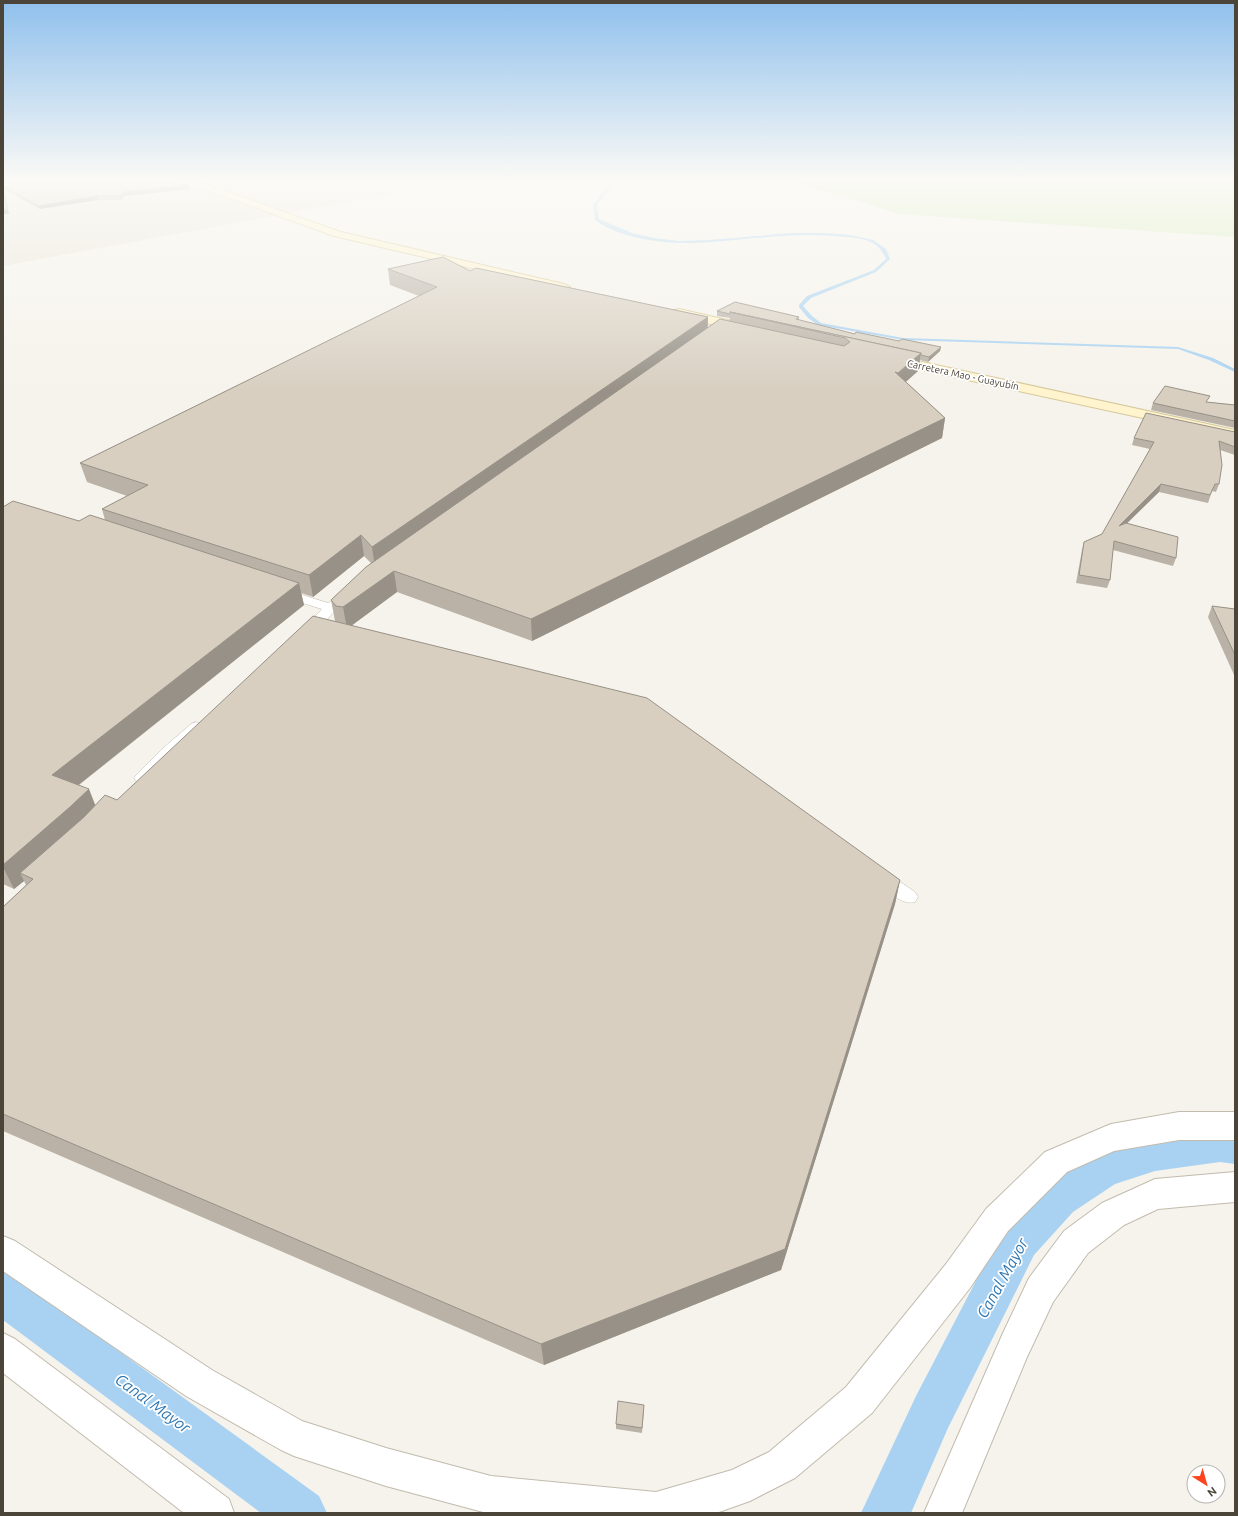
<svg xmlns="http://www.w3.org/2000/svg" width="1238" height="1516" font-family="Ubuntu,sans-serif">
	<rect width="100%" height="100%" fill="#f6f3ec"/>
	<!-- residential -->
	<polygon fill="#eae5da" points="3,179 473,179 3,266"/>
	<!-- green -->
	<polygon fill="#d1eab5" points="786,179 1235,179 1235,237 899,214"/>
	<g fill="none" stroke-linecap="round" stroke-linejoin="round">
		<!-- stream -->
		<path fill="#a9d2f2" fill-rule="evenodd" d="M614,179H618L597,205L599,219L632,233L654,238L679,241L709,240L793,233H823L850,235L873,240L886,249L890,259L876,272L811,298L803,306L812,316L821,323L903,338L1178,347L1213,358L1235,369V372L1209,360L1178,349L903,340L818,325L808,318L799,307V305L807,296L874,270L886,259C883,251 878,245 870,242C860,237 846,237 834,236C801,233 767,237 734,240C719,241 704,243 689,243C659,243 619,238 595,220L593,205Z"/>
		<!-- canal -->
		<g fill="#a9d2f2" fill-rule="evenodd">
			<polygon points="1220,1126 1235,1128 1235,1164 1220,1162 1155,1171 1115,1184 1073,1212 1034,1255 948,1428 911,1513 861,1513 916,1396 1004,1227 1045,1184 1090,1156 1155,1135"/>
			<polygon points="3,1271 18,1278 319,1496 327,1513 261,1513 3,1320"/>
		</g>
		<defs>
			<g id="service">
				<polygon points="283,589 328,603 349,591 355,595 335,611 312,635 307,636 300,632 322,609 279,596 277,593"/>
				<polygon points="196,722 201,724 203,727 201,730 171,756 147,782 142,783 137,782 134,778 137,774 161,750 191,724"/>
				<path d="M883,872L889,874L915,892L918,897L915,902C901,906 888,890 877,882L875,878L877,874Z"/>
			</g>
			<g id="minor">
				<path d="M129,179L197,181L202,184C194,192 147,183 134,182Z"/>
				<polygon points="1179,1112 1235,1112 1235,1140 1179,1140 1114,1151 1067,1172 1008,1231 970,1288 872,1413 795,1478 750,1501 716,1513 487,1513 386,1486 294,1456 281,1450 186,1396 3,1271 3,1236 15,1241 212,1370 302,1421 386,1448 491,1476 656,1492 732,1470 769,1452 846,1387 946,1264 986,1209 1045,1152 1111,1124"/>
				<polygon points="1235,1172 1235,1202 1158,1209 1124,1225 1088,1253 1053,1302 1027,1357 962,1513 924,1513 1003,1333 1029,1278 1064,1231 1102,1203 1155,1179"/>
				<polygon points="3,1333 15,1339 229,1499 234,1513 184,1513 3,1373"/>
			</g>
			<g id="secondary">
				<polygon points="177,179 190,179 341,232 564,284 570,287 564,290 334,236"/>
				<polygon points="679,309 749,325 751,328 745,332 675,316 673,313 675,310"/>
				<polygon points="890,355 1235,430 1235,438 885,362 883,359 885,356"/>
			</g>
		</defs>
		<!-- service casing -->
		<use href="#service" stroke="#c2bbae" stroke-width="1"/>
		<!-- minor casing -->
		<use href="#minor" stroke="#c2bbae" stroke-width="2"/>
		<!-- secondary casing -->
		<use href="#secondary" stroke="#d6c89b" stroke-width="2"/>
		<!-- service -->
		<use href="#service" fill="#fff" fill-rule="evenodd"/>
		<!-- minor -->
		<use href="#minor" fill="#fff" fill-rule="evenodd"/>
		<!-- secondary -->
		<use href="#secondary" fill="#fff4cd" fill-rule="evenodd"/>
	</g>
	<!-- wall -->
	<g fill="#bab2a6" fill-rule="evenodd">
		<polygon points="3,179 132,180 190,189 125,196 121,200 98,200 40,209 3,189"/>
		<path d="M388,269L470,271L708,317V328L729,321L730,318L717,316V311L799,317V320L855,334L941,347L940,351L928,362L920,360L918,371L906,382L945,418L942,438L532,641L397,592L352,625L900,880L895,904L781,1270L544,1365L3,1131V907L26,885L24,881L14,889L3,884V507L79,521L105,520L102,509L127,496L87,482L80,463L419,296L390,285ZM364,556L371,563L331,600L335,621L117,800L95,805L79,785L304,605L301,593L313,597Z"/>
		<polygon points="1208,402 1235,405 1235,428 1151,410 1153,403"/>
		<polygon points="1235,432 1235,455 1220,450 1219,484 1216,492 1212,491 1208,503 1159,492 1127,523 1176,558 1173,566 1113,550 1110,580 1107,588 1076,583 1082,550 1084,542 1102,534 1150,449 1132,445 1134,438"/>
		<polygon points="1212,606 1235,609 1235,677 1208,617"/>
		<polygon points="644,1410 642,1433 616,1429 616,1424"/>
	</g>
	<!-- shaded-wall -->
	<g fill="#979187">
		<polygon points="189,185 190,189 125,196 121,200 120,196 124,192"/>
		<polygon points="3,189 9,214 3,214"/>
		<polygon points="97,196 98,200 40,209 38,206"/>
		<polygon points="708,317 707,334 375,568 372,547"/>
		<polygon points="941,347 940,351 928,362 929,357"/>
		<polygon points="921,353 918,371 895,391 898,373"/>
		<polygon points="945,418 942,438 532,641 531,619"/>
		<polygon points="1161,484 1159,492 1116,534 1119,526"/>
		<polygon points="361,535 364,556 313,597 309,575"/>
		<polygon points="394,571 397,592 347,629 343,607"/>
		<polygon points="299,583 304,605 62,798 52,775"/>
		<polygon points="89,789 98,812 20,873 24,881 14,889 3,867 3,865"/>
		<polygon points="900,880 895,904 781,1270 544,1365 541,1344"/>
	</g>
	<!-- building -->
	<g fill="#d8cfc1" stroke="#979187">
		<polygon points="3,179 132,179 132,180 189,185 124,192 120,196 97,196 38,206 3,186"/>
		<polygon points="3,190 8,210 3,210"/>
		<polygon points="443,257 470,271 476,268 708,317 372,547 361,535 309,575 102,509 148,485 80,463 437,287 388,269"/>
		<polygon points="735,302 799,317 796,319 855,334 856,332 899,341 902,339 941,347 929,357 921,355 921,353 730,312 730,314 717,311"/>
		<polygon points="730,312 921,353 898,373 895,372 945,418 531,619 394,571 343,607 336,606 331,600 366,567 720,319 844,346 850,342 845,338"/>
		<polygon points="1165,386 1210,396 1206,402 1235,405 1235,421 1153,403"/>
		<polygon points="1146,413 1235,432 1235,447 1219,441 1222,465 1219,484 1215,484 1210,495 1161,484 1119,526 1126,523 1178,537 1176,558 1114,541 1110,580 1079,575 1084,542 1102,534 1154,442 1134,438"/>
		<polygon points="13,501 79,521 90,515 299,583 52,775 89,789 70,807 3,865 3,507"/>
		<polygon points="1212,606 1235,609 1235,655"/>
		<polygon points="313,616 647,698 900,880 785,1249 541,1344 3,1114 3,907 33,879 20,873 84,817 105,795 117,800"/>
		<polygon points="618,1401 644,1405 642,1428 616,1424"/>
	</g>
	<!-- sky -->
	<linearGradient id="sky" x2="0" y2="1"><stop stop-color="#8fc0ec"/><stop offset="0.46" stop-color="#fbfaf6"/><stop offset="1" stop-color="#fbfaf6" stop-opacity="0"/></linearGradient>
	<rect width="1238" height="391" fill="url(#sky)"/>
	<g text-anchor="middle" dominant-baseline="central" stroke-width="3.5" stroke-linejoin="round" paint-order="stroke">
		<!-- far-street labels -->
		<g font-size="10" fill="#4b4439" stroke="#fff">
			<text transform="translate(963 375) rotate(12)">Carretera Mao - Guayubín</text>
		</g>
		<!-- near-water labels -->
		<g font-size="16" font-style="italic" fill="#2e77b2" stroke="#fff">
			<text transform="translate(1002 1278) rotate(-61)">Canal Mayor</text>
			<text transform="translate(153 1403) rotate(36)">Canal Mayor</text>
		</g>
	</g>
	<!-- border -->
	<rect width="1238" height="1516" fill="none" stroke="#4b4439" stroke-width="8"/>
	<!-- north arrow -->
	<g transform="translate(1206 1484) rotate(143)"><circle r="19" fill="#ffffff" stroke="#b7b4b0"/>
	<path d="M0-3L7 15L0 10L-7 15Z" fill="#fc441d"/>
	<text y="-6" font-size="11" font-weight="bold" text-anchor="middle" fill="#4b4439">N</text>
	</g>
</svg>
